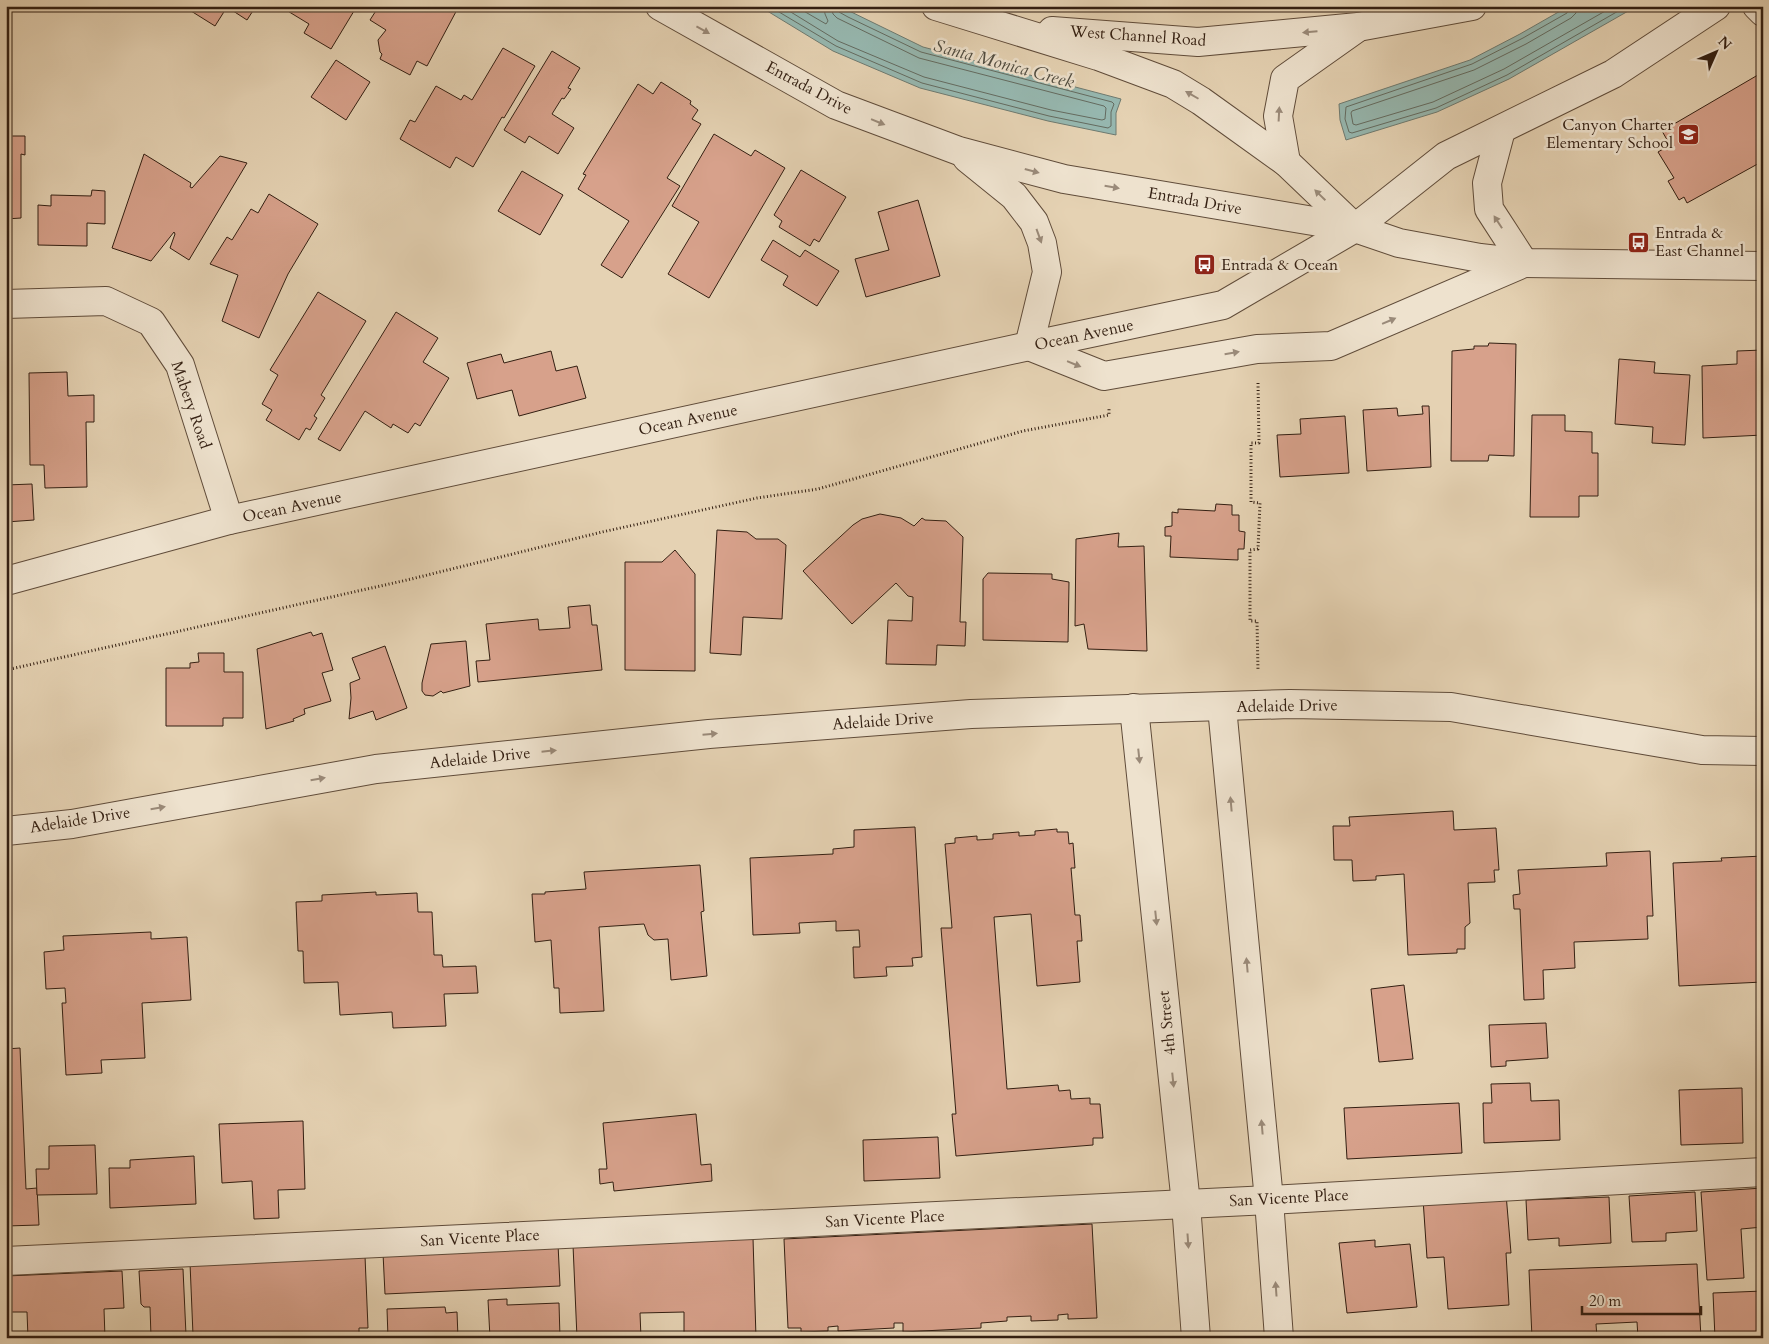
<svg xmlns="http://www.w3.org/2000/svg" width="1769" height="1344" font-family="Cardo,serif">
	<rect width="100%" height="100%" fill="#e5d2b3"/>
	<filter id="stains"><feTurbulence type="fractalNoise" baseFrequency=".004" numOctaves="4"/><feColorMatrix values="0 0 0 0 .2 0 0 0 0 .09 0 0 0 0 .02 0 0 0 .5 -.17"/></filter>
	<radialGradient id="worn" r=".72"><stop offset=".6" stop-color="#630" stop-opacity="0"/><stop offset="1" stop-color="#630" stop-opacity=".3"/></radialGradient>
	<!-- water -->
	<g fill="#96b7af" stroke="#6e7a70">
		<polygon points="759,6 839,6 923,47 1121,99 1116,113 1116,135 1048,121 920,88 833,51"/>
		<polygon points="1569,6 1637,6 1509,79 1437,112 1346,140 1340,120 1339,104 1470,60 1520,34"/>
	</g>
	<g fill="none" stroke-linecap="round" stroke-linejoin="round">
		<!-- shore -->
		<g stroke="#646b60" stroke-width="1">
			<polyline points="769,6 836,46 922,83 1049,116 1108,128 1111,126 1111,112 1114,104 1112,102 921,52 848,17 839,12 837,6"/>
			<polyline points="781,6 838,41 924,77 1051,110 1102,120 1105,119 1106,108 1104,106 919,58 837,18 833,14 831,6"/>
			<polyline points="795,6 826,24 828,21 825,14 824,6"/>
			<polyline points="1570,6 1567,13 1523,38 1472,64 1346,107 1345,119 1349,132 1352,133 1436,108 1507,75 1627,6"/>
			<polyline points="1577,6 1576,13 1571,18 1526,44 1474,70 1352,111 1351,113 1353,124 1356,125 1433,102 1504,69 1614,6"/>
		</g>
	</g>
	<!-- building -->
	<g fill="#d7a18b" stroke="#331f12">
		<polygon points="183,6 256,6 247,20 227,7 215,26"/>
		<polygon points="284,6 357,6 331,49 304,33 309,24 286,10 287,8"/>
		<polygon points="379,6 459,6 427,66 417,61 410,75 380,59 382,54 380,52 378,40 386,30 370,20"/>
		<polygon points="503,48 535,66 504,118 502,117 473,167 456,157 450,168 400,139 410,120 415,122 436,86 461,100 464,95 472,100"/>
		<polygon points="552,51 580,68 568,88 571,89 564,99 562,98 552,114 574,128 558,154 529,136 525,143 504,130"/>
		<polygon points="336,60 370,82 346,120 311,97"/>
		<polygon points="1763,72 1763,161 1687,203 1684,197 1679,200 1668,181 1674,178 1658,152 1670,145 1662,131"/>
		<polygon points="661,82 691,101 690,104 698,110 692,119 701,124 667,178 680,186 622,278 601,265 629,221 578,189 586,175 583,174 638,84 653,94"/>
		<polygon points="6,113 8,113 8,136 25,136 25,155 21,154 21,218 6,219"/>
		<polygon points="714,134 751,156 755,150 785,168 709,298 668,274 699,222 672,206"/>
		<polygon points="144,154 191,183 190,187 192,188 220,156 247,163 189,260 170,248 175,234 174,232 151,261 112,248"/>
		<polygon points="801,170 846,197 819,242 814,239 810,246 779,227 782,221 774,215"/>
		<polygon points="522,171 563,195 540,235 498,211"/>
		<polygon points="92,190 105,191 105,224 87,223 87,246 38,245 38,205 51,206 51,195 91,196"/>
		<polygon points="269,194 318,224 288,274 259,338 222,321 238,275 210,264 227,237 232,240 251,209 258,213"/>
		<polygon points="918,200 940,276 866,297 855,259 889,250 878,212"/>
		<polygon points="773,240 800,257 805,250 839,271 817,306 783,285 788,276 761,260"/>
		<polygon points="318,292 366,321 321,395 325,398 314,416 317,418 310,430 306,428 299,440 266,420 272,410 262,404 278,375 270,370"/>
		<polygon points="396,312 438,338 423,362 449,378 420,426 415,423 408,433 393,424 391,428 365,411 340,451 318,439"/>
		<polygon points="1489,343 1516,344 1514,456 1489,455 1488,461 1451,461 1452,351 1474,349 1474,346 1488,346"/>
		<polygon points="1763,350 1763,435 1703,438 1702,366 1737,364 1737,351"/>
		<polygon points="551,351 556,371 577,366 586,398 519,416 512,390 477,399 467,363 501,354 504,363"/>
		<polygon points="1619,359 1655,362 1654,373 1690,375 1685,445 1652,443 1653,427 1615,424"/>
		<polygon points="67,372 68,396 94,395 94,422 86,422 87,487 45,488 44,465 30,465 29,373"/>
		<polygon points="1422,406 1429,406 1431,467 1367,471 1363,410 1397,408 1398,416 1423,414"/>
		<polygon points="1532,415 1565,415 1565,431 1592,432 1592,453 1598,453 1598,496 1579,496 1579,517 1530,517"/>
		<polygon points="1345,416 1349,473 1280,477 1277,435 1301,434 1300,419"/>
		<polygon points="32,484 34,520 6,522 6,485"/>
		<polygon points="1216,504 1232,505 1232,515 1239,515 1239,531 1245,532 1244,549 1238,549 1238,560 1170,557 1171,536 1165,536 1165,527 1172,526 1172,512 1178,513 1178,509 1215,511"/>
		<polygon points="880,514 901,518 914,526 922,518 925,520 946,521 963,537 960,622 966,622 965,646 937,645 936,665 886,664 888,620 912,621 913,597 908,596 896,583 852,624 803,571 853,525 862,519"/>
		<polygon points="717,530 747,532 756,539 778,539 786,545 782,619 743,617 741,655 710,653"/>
		<polygon points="1119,533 1118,547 1144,546 1147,651 1088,649 1084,624 1075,626 1076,539"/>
		<polygon points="675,550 695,574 695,671 625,670 625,562 662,562"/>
		<polygon points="988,573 1052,574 1052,579 1069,582 1068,642 983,640 983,579"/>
		<polygon points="590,605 592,625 597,625 602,670 478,682 476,661 490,660 486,624 538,619 539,630 570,628 568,607"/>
		<polygon points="311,632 313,636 322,633 333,670 322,673 331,701 304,709 305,714 293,719 294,721 266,729 257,649"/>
		<polygon points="466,641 470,686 443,693 441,691 433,696 425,695 422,691 422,683 431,644"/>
		<polygon points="385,646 407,708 376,720 373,711 349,719 351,698 350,683 360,679 352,658"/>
		<polygon points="198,653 224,653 224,672 243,672 243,718 223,718 223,726 166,726 166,668 190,668 190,663 199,662"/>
		<polygon points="1453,811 1454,830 1496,828 1499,870 1494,870 1495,882 1468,883 1470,923 1465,927 1465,949 1457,949 1457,953 1408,955 1404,874 1376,876 1376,880 1353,881 1352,860 1334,860 1333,826 1350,826 1349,817"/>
		<polygon points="915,827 922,957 912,958 913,966 886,967 887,976 854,978 853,947 860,947 859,930 836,931 836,921 799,923 800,933 753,935 750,858 833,854 833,849 854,847 854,830"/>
		<polygon points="1057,829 1057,832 1068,832 1069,844 1073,843 1075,868 1071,868 1075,915 1080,915 1082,941 1077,941 1080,982 1037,986 1031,914 994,917 1007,1089 1058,1085 1059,1091 1070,1090 1071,1099 1090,1098 1090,1104 1100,1104 1103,1138 1093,1138 1093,1145 956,1156 952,1114 956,1114 941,928 952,928 945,844 955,843 955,838 977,836 977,840 993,839 993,834 1019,832 1019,836 1035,835 1035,831"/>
		<polygon points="1650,851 1653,916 1647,916 1648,939 1574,942 1575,968 1543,970 1544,999 1524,1000 1520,909 1514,909 1513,895 1520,894 1518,870 1607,866 1606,853"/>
		<polygon points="1763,856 1763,982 1679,986 1673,863 1722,861 1721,858"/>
		<polygon points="700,865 704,911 701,912 707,976 671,980 668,939 654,940 648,935 644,924 599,927 604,1011 560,1013 559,988 554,988 551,940 535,942 532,894 545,894 545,892 586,889 584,872"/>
		<polygon points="376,892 376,895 417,893 418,912 432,912 434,955 442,955 443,967 476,966 478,993 444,994 446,1026 393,1028 392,1012 340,1015 338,982 304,983 303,951 298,951 296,902 322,901 322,895"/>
		<polygon points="151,932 151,939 187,937 191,1000 142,1003 145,1058 101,1060 102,1073 66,1075 62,1003 66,1003 65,988 46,989 44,952 64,950 63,936"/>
		<polygon points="1404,985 1413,1059 1379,1062 1371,989"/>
		<polygon points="1546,1023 1548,1058 1506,1061 1506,1066 1491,1067 1489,1025"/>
		<polygon points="20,1048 26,1189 37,1188 39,1225 6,1226 6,1049"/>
		<polygon points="1530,1083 1531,1101 1559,1100 1560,1140 1484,1143 1483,1103 1492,1103 1491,1084"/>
		<polygon points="1742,1088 1743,1143 1681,1145 1679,1090"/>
		<polygon points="1459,1103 1462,1153 1347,1159 1344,1108"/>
		<polygon points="696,1114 701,1165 711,1164 712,1181 614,1191 613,1182 600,1184 599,1169 607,1169 603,1123"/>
		<polygon points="303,1121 305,1189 278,1190 279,1218 254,1219 252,1181 222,1183 219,1124"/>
		<polygon points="938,1137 940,1178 864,1181 863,1140"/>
		<polygon points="95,1145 97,1194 37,1195 36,1169 49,1169 49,1146"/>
		<polygon points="194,1156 196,1204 110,1208 109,1168 130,1168 130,1160"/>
		<polygon points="1763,1188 1763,1227 1741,1229 1744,1278 1707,1280 1701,1192"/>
		<polygon points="1695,1192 1697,1231 1666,1233 1666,1241 1632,1242 1629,1196"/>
		<polygon points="1506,1194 1511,1253 1506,1253 1509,1305 1448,1309 1444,1257 1427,1258 1423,1199"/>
		<polygon points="1609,1197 1611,1243 1559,1246 1559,1238 1528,1240 1526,1200"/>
		<polygon points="1092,1224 1097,1318 1068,1319 1068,1314 1058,1315 1058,1320 1031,1321 1031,1316 1007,1317 1007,1321 981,1323 981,1328 903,1332 903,1323 894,1323 894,1328 838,1331 838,1326 828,1327 828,1331 801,1332 801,1328 788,1328 784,1239"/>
		<polygon points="753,1238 756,1338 684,1338 684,1312 640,1313 641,1338 577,1338 573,1245"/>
		<polygon points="1375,1240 1375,1247 1410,1244 1417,1307 1347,1313 1339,1243"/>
		<polygon points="558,1244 560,1286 385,1294 383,1253"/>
		<polygon points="365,1256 368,1328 359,1328 359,1338 232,1338 232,1334 193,1335 190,1263"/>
		<polygon points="1697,1264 1701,1338 1638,1338 1637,1322 1596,1324 1597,1338 1532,1338 1529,1270"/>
		<polygon points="183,1269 186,1335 151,1337 150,1307 144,1307 141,1304 139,1271"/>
		<polygon points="122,1271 124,1308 104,1309 105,1338 28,1338 27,1312 7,1312 6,1276"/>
		<polygon points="1763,1291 1763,1338 1715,1338 1713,1293"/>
		<polygon points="507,1299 507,1305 559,1303 560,1338 490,1338 488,1300"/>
		<polygon points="445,1307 446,1313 457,1312 458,1338 388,1338 387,1309"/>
	</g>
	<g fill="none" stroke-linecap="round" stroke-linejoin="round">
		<defs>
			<g id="minor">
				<polyline points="660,6 836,105 959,151 1064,179 1355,228 1399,243 1480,258 1524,263 1763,266"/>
				<polyline points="936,6 1098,56 1173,84 1201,101 1286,162 1355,228"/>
				<polyline points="1757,6 1763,12"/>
				<polyline points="1052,31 1198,42 1358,27 1472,6"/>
				<polyline points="967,158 1014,196 1034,222 1042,243 1047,272 1029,346 1104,376 1257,349 1331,346 1524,263 1489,209 1487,183 1501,130"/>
				<polyline points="1286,162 1278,116 1285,79 1357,28"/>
				<polyline points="6,304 106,301 151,322 180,365 229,520"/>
				<polyline points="6,581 229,520 1029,346 1223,305 1355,228 1446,156 1613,74 1716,6"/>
				<polyline points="1222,707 1269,1200 1279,1338"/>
				<polyline points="1134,708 1186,1204 1196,1338"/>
				<polyline points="6,831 72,824 376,769 709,734 971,714 1290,704 1451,707 1702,750 1763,751"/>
				<polyline points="6,1261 1269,1200 1763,1172"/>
			</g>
		</defs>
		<!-- minor casing -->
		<use href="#minor" stroke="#604c3a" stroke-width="30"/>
		<!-- path -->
		<g stroke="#331f12" stroke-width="3" stroke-dasharray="1 2.5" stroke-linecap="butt">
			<polyline points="1258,383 1259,443 1251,443 1251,502 1260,503 1258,549 1250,550 1250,621 1257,621 1258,671"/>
			<polyline points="6,670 407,580 602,532 757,498 818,489 1023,431 1109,415 1109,409"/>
		</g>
		<!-- minor -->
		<use href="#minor" stroke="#eee2ce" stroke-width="28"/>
	</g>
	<!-- one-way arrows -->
	<defs><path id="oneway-solid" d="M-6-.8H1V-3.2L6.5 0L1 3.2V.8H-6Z" transform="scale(1.25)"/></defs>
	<g fill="#9a8a79">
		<use href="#oneway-solid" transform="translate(703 30) rotate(29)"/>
		<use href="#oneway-solid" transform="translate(1310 32) rotate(175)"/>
		<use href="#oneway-solid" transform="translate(1192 95) rotate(-150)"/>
		<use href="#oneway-solid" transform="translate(1279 114) rotate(-87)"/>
		<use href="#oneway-solid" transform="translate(878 122) rotate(22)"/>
		<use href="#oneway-solid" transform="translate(1032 171) rotate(15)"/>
		<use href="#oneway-solid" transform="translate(1112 187) rotate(10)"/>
		<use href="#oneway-solid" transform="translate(1320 195) rotate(-136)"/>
		<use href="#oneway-solid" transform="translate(1498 222) rotate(-123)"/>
		<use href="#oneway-solid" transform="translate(1039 236) rotate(70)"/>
		<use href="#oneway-solid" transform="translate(1389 321) rotate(-23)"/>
		<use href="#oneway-solid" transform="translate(1232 353) rotate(-10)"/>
		<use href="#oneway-solid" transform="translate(1074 364) rotate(22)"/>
		<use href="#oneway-solid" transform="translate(710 734) rotate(-5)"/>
		<use href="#oneway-solid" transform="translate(549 751) rotate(-6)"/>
		<use href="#oneway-solid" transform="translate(1139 756) rotate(84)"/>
		<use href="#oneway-solid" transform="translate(318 779) rotate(-10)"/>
		<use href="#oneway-solid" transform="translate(1231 804) rotate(-95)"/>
		<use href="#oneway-solid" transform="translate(158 808) rotate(-10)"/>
		<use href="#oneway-solid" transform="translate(1156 918) rotate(84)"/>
		<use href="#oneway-solid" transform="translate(1247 965) rotate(-95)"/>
		<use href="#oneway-solid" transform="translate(1173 1080) rotate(84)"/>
		<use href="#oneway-solid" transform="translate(1262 1127) rotate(-95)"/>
		<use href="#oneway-solid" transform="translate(1188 1241) rotate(86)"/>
		<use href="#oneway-solid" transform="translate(1276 1289) rotate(-94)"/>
	</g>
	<!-- icons -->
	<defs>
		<symbol id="school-square" viewBox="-11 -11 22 22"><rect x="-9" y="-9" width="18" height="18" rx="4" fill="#8f2418" stroke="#eee2ce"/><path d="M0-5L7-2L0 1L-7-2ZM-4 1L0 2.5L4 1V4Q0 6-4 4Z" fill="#fff"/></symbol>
		<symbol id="bus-square" viewBox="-11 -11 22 22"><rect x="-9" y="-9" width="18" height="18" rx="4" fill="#8f2418" stroke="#eee2ce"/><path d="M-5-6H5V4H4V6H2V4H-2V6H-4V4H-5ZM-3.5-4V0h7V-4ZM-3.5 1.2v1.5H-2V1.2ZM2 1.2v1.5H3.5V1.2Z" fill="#fff"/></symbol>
	</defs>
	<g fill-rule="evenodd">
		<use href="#school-square" x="1676" y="122" width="25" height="25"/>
		<use href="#bus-square" x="1626" y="230" width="25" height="25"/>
		<use href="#bus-square" x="1192" y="252" width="25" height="25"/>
	</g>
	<g text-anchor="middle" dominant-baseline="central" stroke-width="5" stroke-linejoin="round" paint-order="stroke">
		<!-- street labels -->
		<g font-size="16" fill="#331f12" stroke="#eee2ce">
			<text transform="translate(1138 36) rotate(4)">West Channel Road</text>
			<text transform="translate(809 88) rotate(28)">Entrada Drive</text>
			<text transform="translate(1195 201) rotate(10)">Entrada Drive</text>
			<text transform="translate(1084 335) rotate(-12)">Ocean Avenue</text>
			<text transform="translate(191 405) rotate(71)">Mabery Road</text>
			<text transform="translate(688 420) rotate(-12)">Ocean Avenue</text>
			<text transform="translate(292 507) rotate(-12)">Ocean Avenue</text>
			<text transform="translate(1287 706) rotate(-1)">Adelaide Drive</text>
			<text transform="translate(883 721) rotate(-4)">Adelaide Drive</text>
			<text transform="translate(480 758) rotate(-6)">Adelaide Drive</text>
			<text transform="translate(80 820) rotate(-9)">Adelaide Drive</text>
			<text transform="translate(1167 1023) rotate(-96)">4th Street</text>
			<text transform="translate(1289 1198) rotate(-3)">San Vicente Place</text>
			<text transform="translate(885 1219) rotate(-3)">San Vicente Place</text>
			<text transform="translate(480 1238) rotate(-3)">San Vicente Place</text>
		</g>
		<!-- poi labels -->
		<g font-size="16" fill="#331f12" stroke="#eee2ce" text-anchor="start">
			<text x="1673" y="125" text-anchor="end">Canyon Charter<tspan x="1673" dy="18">Elementary School</tspan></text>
			<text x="1655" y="233">Entrada &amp;<tspan x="1655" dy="18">East Channel</tspan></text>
			<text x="1221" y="265">Entrada &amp; Ocean</text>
		</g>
		<!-- water labels -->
		<g font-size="18" font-style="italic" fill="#514d41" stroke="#eee2ce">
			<text transform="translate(1004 64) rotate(15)">Santa Monica Creek</text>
		</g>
	</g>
	<!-- margin -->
	<rect width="1769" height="1344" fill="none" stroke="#e5d2b3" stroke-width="25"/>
	<rect x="8" y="8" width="1754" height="1329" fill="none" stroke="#331f12" stroke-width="2.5"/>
	<rect x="12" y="12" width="1744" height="1319" fill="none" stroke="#331f12"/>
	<!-- north arrow -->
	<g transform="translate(1716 52) rotate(45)" stroke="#eee2ce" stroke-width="4" paint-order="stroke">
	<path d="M0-4L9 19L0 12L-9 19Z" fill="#331f12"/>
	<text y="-8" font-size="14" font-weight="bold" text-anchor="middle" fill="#331f12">N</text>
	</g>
	<!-- scale -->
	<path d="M1582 1306v8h119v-8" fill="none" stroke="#331f12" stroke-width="2.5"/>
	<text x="1589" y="1306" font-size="15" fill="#331f12" stroke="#eee2ce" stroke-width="4" paint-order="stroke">20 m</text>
	<rect width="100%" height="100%" filter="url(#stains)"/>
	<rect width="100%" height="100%" fill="url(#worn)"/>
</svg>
